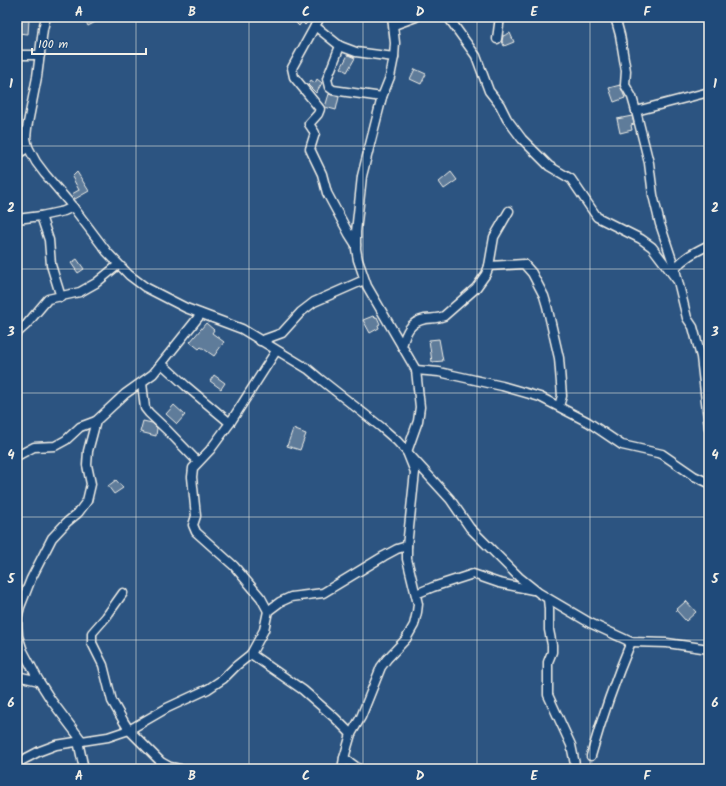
<svg xmlns="http://www.w3.org/2000/svg" width="726" height="786" font-family="Kalam,sans-serif">
	<rect width="100%" height="100%" fill="#2c5481"/>
	<filter id="ink" filterUnits="userSpaceOnUse"><feTurbulence type="fractalNoise" baseFrequency=".025" numOctaves="2"/><feDisplacementMap in="SourceGraphic" scale="8" xChannelSelector="R" yChannelSelector="G"/><feConvolveMatrix kernelMatrix="1 2 1 2 8 2 1 2 1" color-interpolation-filters="sRGB"/></filter>
	<g filter="url(#ink)">
		<!-- building -->
		<g fill="#5e7b9a" stroke="#f4f1e8">
			<polygon points="83,17 105,17 88,26"/>
			<polygon points="290,17 307,17 310,20 305,25 302,22 299,26"/>
			<polygon points="21,20 29,20 28,34 17,33 17,23 21,23"/>
			<polygon points="510,33 514,42 504,46 502,41 503,36"/>
			<polygon points="348,55 355,58 347,72 341,68"/>
			<polygon points="415,69 426,74 421,84 410,79"/>
			<polygon points="317,79 322,83 316,93 308,85 311,80 315,83"/>
			<polygon points="620,85 625,98 614,102 609,88"/>
			<polygon points="329,94 339,97 336,110 325,107"/>
			<polygon points="632,116 634,124 631,125 632,130 620,133 617,119"/>
			<polygon points="77,172 89,191 75,199 72,194 79,190 72,177"/>
			<polygon points="451,172 457,180 444,189 439,182"/>
			<polygon points="77,259 84,269 78,273 71,263"/>
			<polygon points="373,316 375,318 377,317 380,324 378,325 379,328 370,333 363,320"/>
			<polygon points="206,323 214,330 212,333 224,342 214,356 201,347 199,349 190,342"/>
			<polygon points="439,339 443,361 432,362 429,340"/>
			<polygon points="214,375 225,383 221,389 210,381"/>
			<polygon points="174,405 185,415 177,424 166,414"/>
			<polygon points="143,421 152,423 157,428 156,436 140,432"/>
			<polygon points="293,429 306,434 300,450 287,446"/>
			<polygon points="116,480 123,488 114,494 108,486"/>
			<polygon points="686,601 696,612 686,621 676,610"/>
		</g>
		<g fill="none" stroke-linecap="round" stroke-linejoin="round">
			<defs>
				<g id="minor">
					<polyline points="46,17 43,29 37,77 27,128 26,138 28,147 36,162 45,174 73,207 107,252 129,275 145,287 186,308 242,329 308,369 320,379 381,427 397,441 450,499 470,528 519,577 539,593 590,623 631,642 667,643 709,649"/>
					<polyline points="320,17 292,68 294,77 320,109 318,114 309,124 315,133 310,149 322,174 327,193 349,234 356,245"/>
					<polyline points="448,17 476,56 489,91 500,105 507,119 522,139 549,166 571,179 597,217 641,239 652,247 677,280"/>
					<polyline points="615,17 620,35 626,71 625,85 632,97 636,111 649,163 653,195 660,224 675,269"/>
					<polyline points="394,25 416,17"/>
					<polyline points="315,26 340,46 356,52 394,57"/>
					<polyline points="497,39 500,17"/>
					<polyline points="340,46 327,79 329,87 333,90 382,97"/>
					<polyline points="17,55 40,55"/>
					<polyline points="636,111 709,92"/>
					<polyline points="17,155 28,147"/>
					<polyline points="41,216 49,240 51,265 61,297"/>
					<polyline points="17,219 41,216 64,211 73,207"/>
					<path d="M709,245C695,252 684,257 675,269L687,318L693,327L701,357L709,428"/>
					<polyline points="489,266 524,264 532,273 544,296 547,306 559,358 562,396 559,406"/>
					<polyline points="17,333 26,325 48,299 80,292 96,283 118,265"/>
					<polyline points="260,341 282,333 301,312 314,302 364,280"/>
					<path d="M402,346C406,332 410,322 425,319C432,318 437,319 444,316L476,288L486,274L489,266L494,237L509,211"/>
					<polyline points="162,364 186,386 230,423"/>
					<polyline points="416,370 439,372 502,386 540,397 588,422 622,445 662,454 694,476 709,483"/>
					<polyline points="142,383 145,408 149,413 168,431 198,462"/>
					<polyline points="17,456 34,447 55,446 66,440 80,427 96,421"/>
					<polyline points="123,593 106,617 92,633 92,643 103,665 112,701 124,722 129,730 161,762 170,767 180,769"/>
					<polyline points="416,594 433,587 473,574 499,583 533,590"/>
					<polyline points="548,599 549,609 549,630 552,645 552,652 548,662 548,695 571,745 576,769"/>
					<polyline points="268,611 261,598 234,566 196,532 193,525 196,516 192,477 193,468 210,450 230,423 276,351"/>
					<polyline points="251,654 303,690 335,718 351,734"/>
					<polyline points="17,676 39,681"/>
					<polyline points="78,741 84,769"/>
					<polyline points="82,741 51,700 39,681 23,651 18,636 17,619 20,607 31,579 52,538 67,522 78,513 87,501 91,484 87,465 88,451 96,421 125,394 153,374 201,314"/>
					<path d="M591,756C602,717 615,680 631,642"/>
					<polyline points="344,758 359,769"/>
					<polyline points="17,763 40,751 56,745 108,737 129,730 167,708 208,689 223,679 236,666 251,654 264,630 268,611 280,602 291,597 323,593 384,556 397,549 407,546"/>
					<polyline points="342,769 344,758 351,734 361,717 381,667 387,659 406,639 414,625 417,612 418,604 407,559 407,546 415,472 407,452 418,421 420,407 416,370 367,286 358,260 356,249 356,232 362,176 382,97 390,77 394,57 395,43 392,17"/>
				</g>
			</defs>
			<!-- minor casing -->
			<use href="#minor" stroke="#f4f1e8" stroke-width="11"/>
			<!-- minor -->
			<use href="#minor" stroke="#1f4a7a" stroke-width="8"/>
		</g>
	</g>
	<!-- grid -->
	<path fill="none" stroke="#f4f1e8" stroke-width="1" stroke-opacity="0.55" d="M136,17V769M249,17V769M363,17V769M477,17V769M590,17V769M17,146H709M17,269H709M17,393H709M17,517H709M17,640H709"/>
	<!-- margin -->
	<rect width="726" height="786" fill="none" stroke="#1f4a7a" stroke-width="44"/>
	<!-- scale -->
	<path d="M32 48v6h114v-6" fill="none" stroke="#f4f1e8" stroke-width="2"/>
	<text x="38" y="48" font-size="12" fill="#f4f1e8" stroke="#1f4a7a" stroke-width="3" paint-order="stroke">100 m</text>
	<rect x="22" y="22" width="682" height="742" fill="none" stroke="#f4f1e8" stroke-width="1.5"/>
	<g font-size="13" text-anchor="middle" font-weight="bold" fill="#f4f1e8">
		<text x="79" y="16">A</text>
		<text x="192" y="16">B</text>
		<text x="306" y="16">C</text>
		<text x="420" y="16">D</text>
		<text x="534" y="16">E</text>
		<text x="647" y="16">F</text>
		<text x="11" y="88">1</text>
		<text x="715" y="88">1</text>
		<text x="11" y="212">2</text>
		<text x="715" y="212">2</text>
		<text x="11" y="336">3</text>
		<text x="715" y="336">3</text>
		<text x="11" y="459">4</text>
		<text x="715" y="459">4</text>
		<text x="11" y="583">5</text>
		<text x="715" y="583">5</text>
		<text x="11" y="707">6</text>
		<text x="715" y="707">6</text>
		<text x="79" y="780">A</text>
		<text x="192" y="780">B</text>
		<text x="306" y="780">C</text>
		<text x="420" y="780">D</text>
		<text x="534" y="780">E</text>
		<text x="647" y="780">F</text>
	</g>
</svg>
